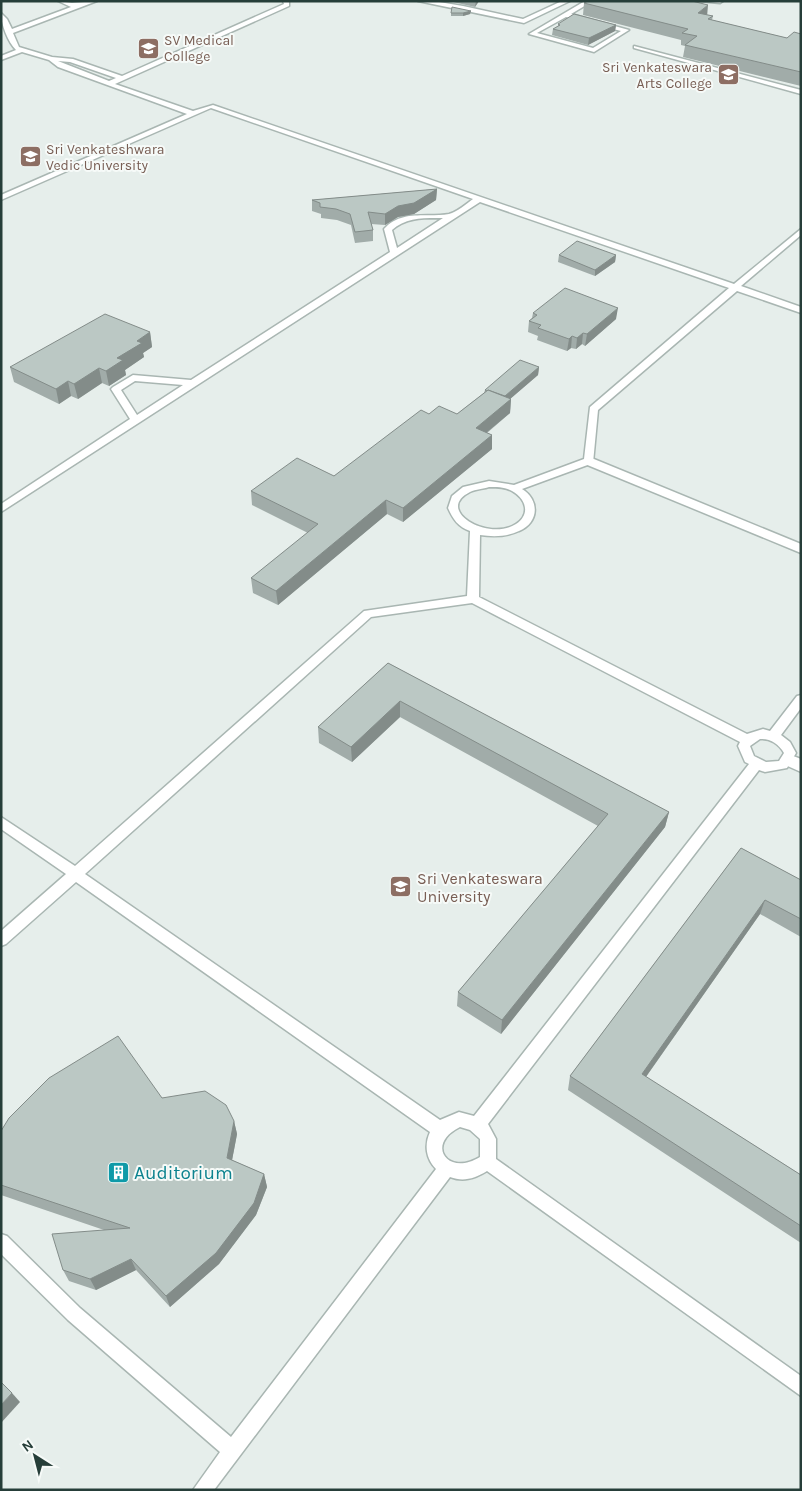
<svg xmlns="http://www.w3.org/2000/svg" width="802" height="1491" font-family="Karla,sans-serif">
	<rect width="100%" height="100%" fill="#e6eeeb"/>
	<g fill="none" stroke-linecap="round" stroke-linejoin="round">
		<defs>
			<g id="lane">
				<path d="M58,1L72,3L97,1L13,33L19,47L52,57L73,59L122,76L284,4L283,1H289V6L115,84L193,111L213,105L734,284L801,229V235L741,286L801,307V313L737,291L598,410L593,463L522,489C540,500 539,523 519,531C506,537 493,537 480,535L479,597L747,734L763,729L770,731L797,696L801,695V708L781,735L790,742L796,753L787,768L765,772L759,770L488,1124L496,1139V1159L801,1376V1396L487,1171C474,1179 463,1182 450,1177L214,1490H193L220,1452L68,1320L1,1254V1234L7,1236L80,1308L231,1437L436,1169C426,1159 424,1145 430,1132L76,882L6,944L1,946V931L66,874L1,829V817L75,866L364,611L467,596L470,531C458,527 453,519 448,508L452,496L463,487L489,481L514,485L584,459L590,407L729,288L480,202L1,512V504L130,419L111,389L113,387L133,375L191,380L390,252L384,229C402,209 426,218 449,214C457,212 466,204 473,199L211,108L1,200V195L187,114L58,67L49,60L22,52L1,60V56L16,50C8,42 1,24 1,13L7,19L12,29L71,7ZM58,61L70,62L116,78L109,81ZM443,218L397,248L392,230C406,217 425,218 443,218ZM135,381L183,385L137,415L121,390ZM489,487C497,487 505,487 512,491C526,499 531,514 516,524C488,542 434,510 470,492C476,489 483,489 489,487ZM472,603L740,742L738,746L745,762L749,764L474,1116L459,1112L440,1120L85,874L371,617ZM760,739C770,738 779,744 784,753L779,761L766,762L754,756L750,746ZM460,1127L470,1130L480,1139V1157C447,1177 425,1144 460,1127Z"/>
				<polygon points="418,1 433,1 463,6 523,19 562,1 570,1 524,23"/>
				<path d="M585,1H593L571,14L629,30L594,52L529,34ZM566,17L621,31L593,48L537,33Z"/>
				<polygon points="699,1 723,1 720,3"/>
				<polygon points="634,46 801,90 801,94 634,48"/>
			</g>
			<g id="street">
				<polygon points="589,457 801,544 801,553 585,464 583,461"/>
				<polygon points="788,754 801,759 801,772 783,764 780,760 783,756"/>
			</g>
		</defs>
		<!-- lane casing -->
		<use href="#lane" stroke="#a9b6b2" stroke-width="3"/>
		<!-- street casing -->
		<use href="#street" stroke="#a9b6b2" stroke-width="3"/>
		<!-- lane -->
		<use href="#lane" fill="#fff" fill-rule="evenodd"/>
		<!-- street -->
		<use href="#street" fill="#fff" fill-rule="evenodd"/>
	</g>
	<!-- wall -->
	<g fill="#a1aca9">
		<polygon points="453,1 479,1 475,7 453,2"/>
		<polygon points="584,3 707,15 713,16 712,20 787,38 801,34 801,86 683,57 685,46 681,45 681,40 583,15"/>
		<polygon points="471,11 470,14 463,16 451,16 451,13"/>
		<polygon points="558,24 616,25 615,31 588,45 552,35 553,29 558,26"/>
		<polygon points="437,189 436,200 414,214 398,217 385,225 371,224 373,230 373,241 355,243 351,225 337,220 321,218 321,214 312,211 312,200"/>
		<polygon points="559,255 616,255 615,262 595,276 558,262"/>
		<polygon points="533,313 616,319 585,346 582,344 576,349 571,348 567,351 537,340 538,336 528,332 529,321 532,318"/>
		<polygon points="150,332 152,347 143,353 144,357 125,370 126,375 109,386 102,383 78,399 71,396 59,404 14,382 10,367"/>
		<polygon points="539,367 538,375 510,399 511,399 510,413 487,433 492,435 492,449 403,522 387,514 278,605 253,593 251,578 308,533 252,505 251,491 334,476 429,414 457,414 484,393 485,390"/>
		<polygon points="388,663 669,812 665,827 501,1034 457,1006 458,992 598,826 400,717 352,762 319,743 318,727"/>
		<polygon points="741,848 801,880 801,937 760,914 646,1077 801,1175 801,1243 568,1090 570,1076"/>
		<polygon points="162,1098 234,1121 237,1134 232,1160 264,1174 267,1187 256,1215 219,1264 170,1307 136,1270 96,1290 69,1281 63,1270 104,1230 1,1195 1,1131"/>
	</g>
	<!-- shaded-wall -->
	<g fill="#838c89">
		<polygon points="476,1 479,1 475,7"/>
		<polygon points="708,5 707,17 698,13"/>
		<polygon points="471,11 470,14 463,16 463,13"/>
		<polygon points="616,25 615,31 588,45 589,38"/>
		<polygon points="437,189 436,200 414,214 398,217 385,225 385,214 398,206"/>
		<polygon points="616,255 615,262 595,276 595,270"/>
		<polygon points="618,308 616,319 585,346 587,334"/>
		<polygon points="150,332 152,347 143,353 144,357 125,370 126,375 109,386 106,371 117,358 137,341"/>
		<polygon points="583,333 582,344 576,349 577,338"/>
		<polygon points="572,336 571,348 567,351 569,339"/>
		<polygon points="539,367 538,375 503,405 504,397"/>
		<polygon points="99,368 102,383 78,399 74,384"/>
		<polygon points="68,381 71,396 59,404 56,389"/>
		<polygon points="511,399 510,413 475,442 476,428"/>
		<polygon points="492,435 492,449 403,522 403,508"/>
		<polygon points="386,500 387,514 278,605 276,591"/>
		<polygon points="400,701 400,717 352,762 351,747"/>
		<polygon points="669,812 665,827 501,1034 502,1020"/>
		<polygon points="765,900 760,914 638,1088 642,1074"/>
		<polygon points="234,1121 237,1134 230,1171 227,1158"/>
		<polygon points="264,1174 267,1187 256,1215 219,1264 170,1307 166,1296"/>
		<polygon points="131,1259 136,1270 96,1290 90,1279"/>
		<polygon points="12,1393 20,1402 1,1423 1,1405"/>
	</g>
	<!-- building -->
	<g fill="#bbc8c4" stroke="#838c89">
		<polygon points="588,1 692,1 708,5 698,13 713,16 708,19 787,38 794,32 801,34 801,72 685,45 697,36 682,33 688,29 584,3"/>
		<polygon points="452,7 471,11 463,13 451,13"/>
		<polygon points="574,14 616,25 589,38 553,29 560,25 558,24"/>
		<polygon points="437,189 414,203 398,206 385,214 368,212 373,230 355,232 350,214 336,209 320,207 320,203 312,200"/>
		<polygon points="577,241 616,255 595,270 559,255"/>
		<polygon points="565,288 618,308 587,334 583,333 577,338 572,336 569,339 538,328 541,325 529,321 537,315 533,313"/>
		<polygon points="105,314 150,332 137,341 142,343 117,358 123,360 106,371 99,368 74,384 68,381 56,389 10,367"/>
		<polygon points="520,360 539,367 505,396 488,390 487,391 485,390"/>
		<polygon points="488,390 511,399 476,428 492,435 403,508 386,500 276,591 251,578 318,524 251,491 297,458 334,476 421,410 429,414 439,406 457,414"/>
		<polygon points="388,663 669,812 502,1020 458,992 608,814 400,701 351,747 318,727"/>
		<polygon points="741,848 801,880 801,919 765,900 642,1074 801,1175 801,1226 570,1076"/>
		<polygon points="118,1036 162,1098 205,1091 226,1105 234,1121 227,1158 264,1174 254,1203 216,1253 166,1296 131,1259 90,1279 63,1270 52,1234 130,1228 1,1185 1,1131 9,1118 49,1078"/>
		<polygon points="1,1382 12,1393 1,1405"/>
	</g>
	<!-- icons -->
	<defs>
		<symbol id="university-square" viewBox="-11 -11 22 22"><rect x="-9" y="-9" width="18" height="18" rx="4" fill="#8d6e63" stroke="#f6faf8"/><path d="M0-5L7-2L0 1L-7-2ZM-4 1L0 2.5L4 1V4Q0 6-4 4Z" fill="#fff"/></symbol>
		<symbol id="building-square" viewBox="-11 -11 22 22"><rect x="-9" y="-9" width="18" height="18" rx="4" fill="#0f9aa8" stroke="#f6faf8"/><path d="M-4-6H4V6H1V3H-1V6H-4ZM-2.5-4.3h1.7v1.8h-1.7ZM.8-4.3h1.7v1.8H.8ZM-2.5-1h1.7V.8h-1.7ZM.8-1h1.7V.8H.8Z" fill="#fff"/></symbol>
	</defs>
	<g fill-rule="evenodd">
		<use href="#university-square" x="136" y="36" width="25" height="25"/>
		<use href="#university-square" x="716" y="62" width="25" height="25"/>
		<use href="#university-square" x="18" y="144" width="25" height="25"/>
		<use href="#university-square" x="388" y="874" width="25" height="25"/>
		<use href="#building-square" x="106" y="1160" width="25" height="25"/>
	</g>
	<g text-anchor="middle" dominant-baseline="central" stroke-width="4" stroke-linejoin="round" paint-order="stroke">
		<!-- far-education labels -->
		<g font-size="14" fill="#785e54" stroke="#f6faf8" text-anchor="start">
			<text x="164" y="40">SV Medical<tspan x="164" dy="16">College</tspan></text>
			<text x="712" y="67" text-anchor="end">Sri Venkateswara<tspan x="712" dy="16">Arts College</tspan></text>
			<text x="46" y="149">Sri Venkateshwara<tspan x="46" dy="16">Vedic University</tspan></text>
		</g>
		<!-- education labels -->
		<g font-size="16" fill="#785e54" stroke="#f6faf8" text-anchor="start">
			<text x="417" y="878">Sri Venkateswara<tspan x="417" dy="18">University</tspan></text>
		</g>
		<!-- near-culture labels -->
		<g font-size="19" fill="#0d838f" stroke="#f6faf8" text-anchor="start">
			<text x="134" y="1173">Auditorium</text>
		</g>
	</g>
	<!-- border -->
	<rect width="802" height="1491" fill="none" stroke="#263e39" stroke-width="5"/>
	<!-- north arrow -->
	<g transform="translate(35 1456) rotate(324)" stroke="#f6faf8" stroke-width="4" paint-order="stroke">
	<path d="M0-4L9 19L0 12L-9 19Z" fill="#263e39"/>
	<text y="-8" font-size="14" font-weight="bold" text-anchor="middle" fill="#263e39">N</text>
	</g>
</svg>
